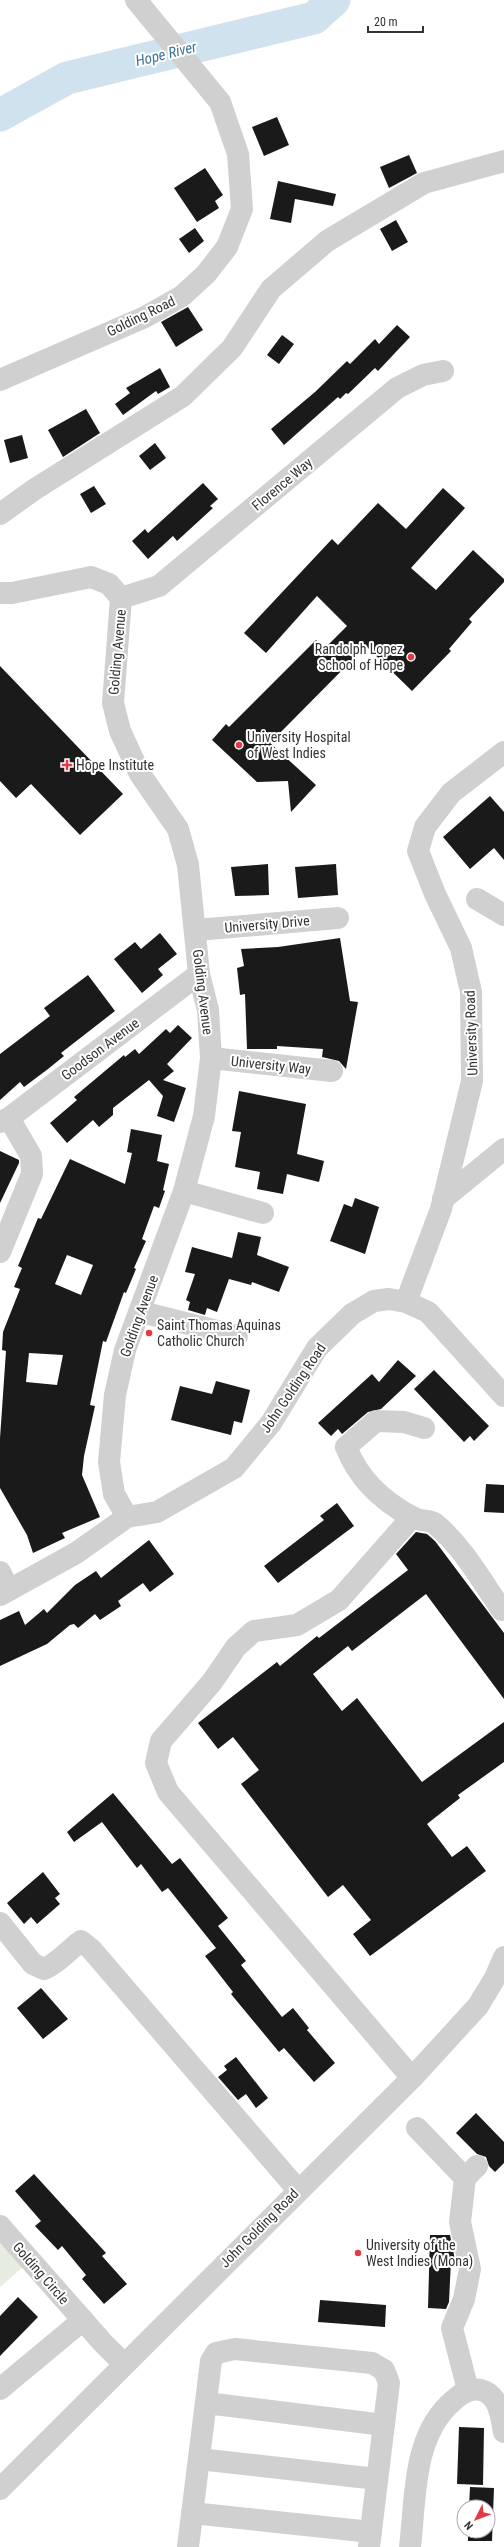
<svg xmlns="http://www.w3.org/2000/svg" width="504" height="2547" font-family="'Roboto Condensed',sans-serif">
	<rect width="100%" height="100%" fill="#fff"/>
	<!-- green -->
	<polygon fill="#e6ecdf" points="0,2241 23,2267 0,2287"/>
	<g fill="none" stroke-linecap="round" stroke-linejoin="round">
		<!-- river -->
		<polyline stroke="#cfe2ee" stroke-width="33" points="0,115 67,78 314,18 334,0"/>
	</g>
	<!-- building -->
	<g fill="#1a1a1a" fill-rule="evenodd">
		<polygon points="277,117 289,145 264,156 252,127"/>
		<polygon points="409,155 417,173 389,188 380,167"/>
		<polygon points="205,168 223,195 215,201 219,208 197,222 174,188"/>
		<polygon points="278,181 336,194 333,206 295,199 291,223 270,219"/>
		<polygon points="396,220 408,242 392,251 380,229"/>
		<polygon points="195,228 204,241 189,253 179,239"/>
		<polygon points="188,307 203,330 176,347 161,322"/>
		<polygon points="397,325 410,337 378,371 375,368 348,394 346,393 340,399 338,397 284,445 271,429 315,392 347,361 350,364 375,339 379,344"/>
		<polygon points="282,335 294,344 279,364 267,355"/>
		<polygon points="160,368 170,387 158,394 156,391 123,415 115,404 130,393 126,388"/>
		<polygon points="86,409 100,433 63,457 48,430"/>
		<polygon points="22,435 28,458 10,463 4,440"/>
		<polygon points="155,443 166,458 150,470 139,456"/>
		<polygon points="203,483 218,499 210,506 213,508 177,541 173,536 148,559 132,541 145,529 148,533"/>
		<polygon points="94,486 106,504 91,513 80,494"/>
		<polygon points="443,488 465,508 411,568 436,590 473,550 504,579 504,582 469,619 472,622 449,649 451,651 412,691 366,646 270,743 316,785 291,812 288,781 257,782 212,740 226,724 229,727 316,640 325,648 347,626 317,596 266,653 244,633 332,539 338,545 378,503 406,529"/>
		<polygon points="0,666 123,794 80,835 31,784 16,798 0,781"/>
		<polygon points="490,796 504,812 504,860 494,848 470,869 443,837"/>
		<polygon points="268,864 269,895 235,896 231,867"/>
		<polygon points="336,864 338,895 298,898 295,867"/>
		<polygon points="160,933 177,954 158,969 163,975 142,993 114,959 135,942 141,949"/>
		<polygon points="340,938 350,1001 358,1002 346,1069 339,1061 322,1057 323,1049 277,1046 277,1049 247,1049 245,994 240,995 237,968 244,966 241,949 278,947"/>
		<polygon points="88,975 115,1011 61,1053 64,1056 48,1069 24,1087 20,1082 0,1100 0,1054 50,1016 44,1008"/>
		<polygon points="178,1025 192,1038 167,1064 174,1071 163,1080 186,1088 174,1122 157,1116 163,1096 149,1080 113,1108 113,1115 99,1127 93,1120 67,1143 50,1123 77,1100 74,1097 124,1055 125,1057 135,1049 139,1054 166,1029 170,1033"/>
		<polygon points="239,1091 306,1104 297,1154 324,1161 319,1182 287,1174 283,1194 257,1189 260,1172 235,1167 241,1132 232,1131"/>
		<path d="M131,1129L162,1135L157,1161L169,1164L163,1190L165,1191L159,1208L154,1206L142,1239L146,1241L134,1268L136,1269L126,1293L124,1292L106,1342L103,1341L90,1405L95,1406L84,1456L82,1475L100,1517L62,1533L65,1538L33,1553L27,1535L0,1488V1438L6,1351L2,1350L3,1332L20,1289L14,1287L22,1268L18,1266L38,1218L41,1219L70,1159L125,1184L132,1153L127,1152ZM67,1255L93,1265L81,1295L55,1284ZM29,1353L63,1355L57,1385L26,1382Z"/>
		<polygon points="0,1151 19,1160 19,1163 0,1203"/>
		<polygon points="355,1198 379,1207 365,1254 330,1241 344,1204 352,1207"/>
		<polygon points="238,1232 261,1237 257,1255 289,1267 279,1292 252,1282 251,1285 229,1279 217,1312 207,1308 205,1315 188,1310 190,1302 186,1300 195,1274 185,1272 192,1247 232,1258"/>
		<polygon points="398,1360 416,1376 381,1409 368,1412 342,1434 338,1429 331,1436 318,1423 372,1374 379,1382"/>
		<polygon points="434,1370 489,1426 474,1441 470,1436 464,1442 414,1389"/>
		<polygon points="216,1381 250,1390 242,1423 234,1421 231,1435 171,1420 180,1386 212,1394"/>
		<polygon points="486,1484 504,1485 504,1513 484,1512"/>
		<polygon points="337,1503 354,1526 278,1583 264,1566 324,1520 320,1516"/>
		<polygon points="416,1532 427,1534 435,1541 504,1633 504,1699 426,1594 352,1651 348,1646 313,1674 342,1711 357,1698 422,1782 504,1722 504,1762 458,1795 460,1798 427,1824 452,1857 467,1846 486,1871 370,1956 353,1934 371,1920 343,1885 328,1897 241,1784 259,1770 233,1737 218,1749 198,1723 277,1662 280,1666 317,1636 319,1638 408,1570 396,1554"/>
		<polygon points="149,1540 174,1574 150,1592 143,1583 118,1601 121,1606 100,1620 95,1614 78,1628 74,1624 70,1625 47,1644 0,1666 0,1620 19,1611 25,1625 44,1609 47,1613 75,1585 96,1571 101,1578"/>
		<polygon points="113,1793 172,1864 180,1858 228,1918 218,1926 246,1961 241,1965 282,2017 293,2008 309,2028 307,2030 335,2063 314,2082 284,2048 279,2052 231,1994 233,1992 205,1956 216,1948 168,1888 162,1892 141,1864 137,1868 102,1822 74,1842 67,1832"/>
		<polygon points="43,1872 60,1894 55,1898 60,1904 37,1924 31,1917 24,1924 7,1903"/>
		<polygon points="41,1988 68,2019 43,2039 17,2008"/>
		<polygon points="236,2057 268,2098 256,2108 246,2094 238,2100 218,2077 227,2070 224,2066"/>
		<polygon points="476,2113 504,2142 504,2163 495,2172 489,2166 486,2157 477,2154 456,2133"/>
		<polygon points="34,2174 106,2253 102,2256 127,2284 104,2304 82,2279 86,2275 62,2246 58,2250 35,2226 41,2221 15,2191"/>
		<polygon points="430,2235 450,2235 455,2260 451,2260 449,2302 446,2309 428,2308"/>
		<polygon points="18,2297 38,2317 0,2356 0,2316"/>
		<polygon points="320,2300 386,2305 385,2327 318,2322"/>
		<polygon points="459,2427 484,2428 483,2485 457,2484"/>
		<polygon points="470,2487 494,2488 492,2541 468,2541 468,2531 488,2531 488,2507 469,2507"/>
	</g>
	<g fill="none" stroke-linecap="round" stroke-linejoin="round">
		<!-- minor -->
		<g stroke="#d0d0d0" stroke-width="22">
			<polyline points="0,380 145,317 182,296 206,274 227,247 242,209 238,154 220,102 136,0"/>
			<polyline points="0,514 35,489 183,396 232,348 271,289 327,241 424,183 504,161"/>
			<polyline points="0,593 12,593 91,577 109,584 121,598 113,703 120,731 140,774 178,829 188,865 199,974 208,1010 211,1058 204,1116 184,1191 125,1350 115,1395 109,1462 114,1494 127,1517"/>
			<polyline points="121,598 159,586 397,388 423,375 443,371"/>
			<polyline points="477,899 504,915"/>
			<polyline points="196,930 338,918"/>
			<polyline points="211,1058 332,1071"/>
			<polyline points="0,1122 9,1118 199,974"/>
			<polyline points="184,1191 263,1213"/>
			<polyline points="443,1199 504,1149"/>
			<polyline points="0,1252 32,1174 31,1156 9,1118"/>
			<polyline points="406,1302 441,1209 472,1081 471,992 461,948 435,894 418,851 425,827 451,793 504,752"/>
			<polyline points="141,1312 237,1336"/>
			<path d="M424,1428L404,1422L376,1421L346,1447C359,1480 383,1502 414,1518C420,1521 429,1520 434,1523C462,1545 482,1582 502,1610"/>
			<polyline points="0,1572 9,1590"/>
			<polyline points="0,1595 76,1553 127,1517 157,1512 234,1468 271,1423 317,1348 352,1314 374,1301 389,1299 406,1302 428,1312 504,1396"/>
			<path d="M0,1923L33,1964L44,1969C59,1963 68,1950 81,1941L91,1949L298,2190"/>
			<polyline points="412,2078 168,1792 156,1763 161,1741 212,1682 236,1647 254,1631 297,1625 339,1600 412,1517"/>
			<polyline points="417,2128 465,2178"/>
			<polyline points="0,2226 103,2343 124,2364"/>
			<polyline points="0,2389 83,2320"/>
			<polyline points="468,2390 452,2328 464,2299 470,2269 460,2222 465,2178 477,2166"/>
			<polyline points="206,2403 384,2425"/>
			<polyline points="199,2459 377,2479"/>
			<polyline points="0,2489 412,2078 478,2006 495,1978 504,1957"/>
			<polyline points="192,2513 371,2532"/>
			<polyline points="188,2547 211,2361 216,2353 235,2349 372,2363 384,2370 389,2383 369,2547"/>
			<path d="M410,2547C416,2497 412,2435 454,2400C462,2393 470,2388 481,2390C499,2395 501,2416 504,2432"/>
		</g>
	</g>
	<!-- markers -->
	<g fill="#e63946" stroke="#fff" stroke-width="1.5">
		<circle cx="411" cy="657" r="4"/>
		<circle cx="239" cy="745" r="4"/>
		<path d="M65 759h4v4h4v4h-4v4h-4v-4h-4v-4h4z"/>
		<circle cx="149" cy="1333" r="4"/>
		<circle cx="358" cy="2253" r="4"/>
	</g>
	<g text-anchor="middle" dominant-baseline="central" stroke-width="4" stroke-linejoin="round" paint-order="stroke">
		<!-- street labels -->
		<g font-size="14" fill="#333" stroke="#fff">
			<text transform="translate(141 316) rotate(-26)">Golding Road</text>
			<text transform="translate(282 484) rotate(-40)">Florence Way</text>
			<text transform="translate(117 652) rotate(-85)">Golding Avenue</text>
			<text transform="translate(267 924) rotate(-5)">University Drive</text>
			<text transform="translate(203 992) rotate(83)">Golding Avenue</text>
			<text transform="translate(471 1033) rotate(-92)">University Road</text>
			<text transform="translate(100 1049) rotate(-37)">Goodson Avenue</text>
			<text transform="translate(271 1065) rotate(6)">University Way</text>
			<text transform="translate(139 1316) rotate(-70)">Golding Avenue</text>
			<text transform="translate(293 1388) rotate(-56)">John Golding Road</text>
			<text transform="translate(259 2228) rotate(-45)">John Golding Road</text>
			<text transform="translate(41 2273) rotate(49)">Golding Circle</text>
		</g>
		<!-- poi labels -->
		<g font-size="14" fill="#333" stroke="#fff" text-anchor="start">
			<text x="403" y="649" text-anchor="end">Randolph Lopez<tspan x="403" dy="16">School of Hope</tspan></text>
			<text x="247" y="737">University Hospital<tspan x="247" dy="16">of West Indies</tspan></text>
			<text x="76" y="765">Hope Institute</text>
			<text x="157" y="1325">Saint Thomas Aquinas<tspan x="157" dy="16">Catholic Church</tspan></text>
			<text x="366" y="2245">University of the<tspan x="366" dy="16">West Indies (Mona)</tspan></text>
		</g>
		<!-- water labels -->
		<g font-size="15" font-style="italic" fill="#3f7597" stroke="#fff">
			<text transform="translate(166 54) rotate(-14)">Hope River</text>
		</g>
	</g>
	<!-- north arrow -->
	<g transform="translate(476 2519) rotate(228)"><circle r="19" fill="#ffffff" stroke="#adadad"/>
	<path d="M0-3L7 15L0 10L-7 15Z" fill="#e63946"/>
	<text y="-6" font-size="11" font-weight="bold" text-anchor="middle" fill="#333333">N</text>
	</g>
	<!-- scale -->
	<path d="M368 26v6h55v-6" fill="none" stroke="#333333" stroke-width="2"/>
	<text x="374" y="26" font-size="12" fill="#333333" stroke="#ffffff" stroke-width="3" paint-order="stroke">20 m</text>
</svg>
